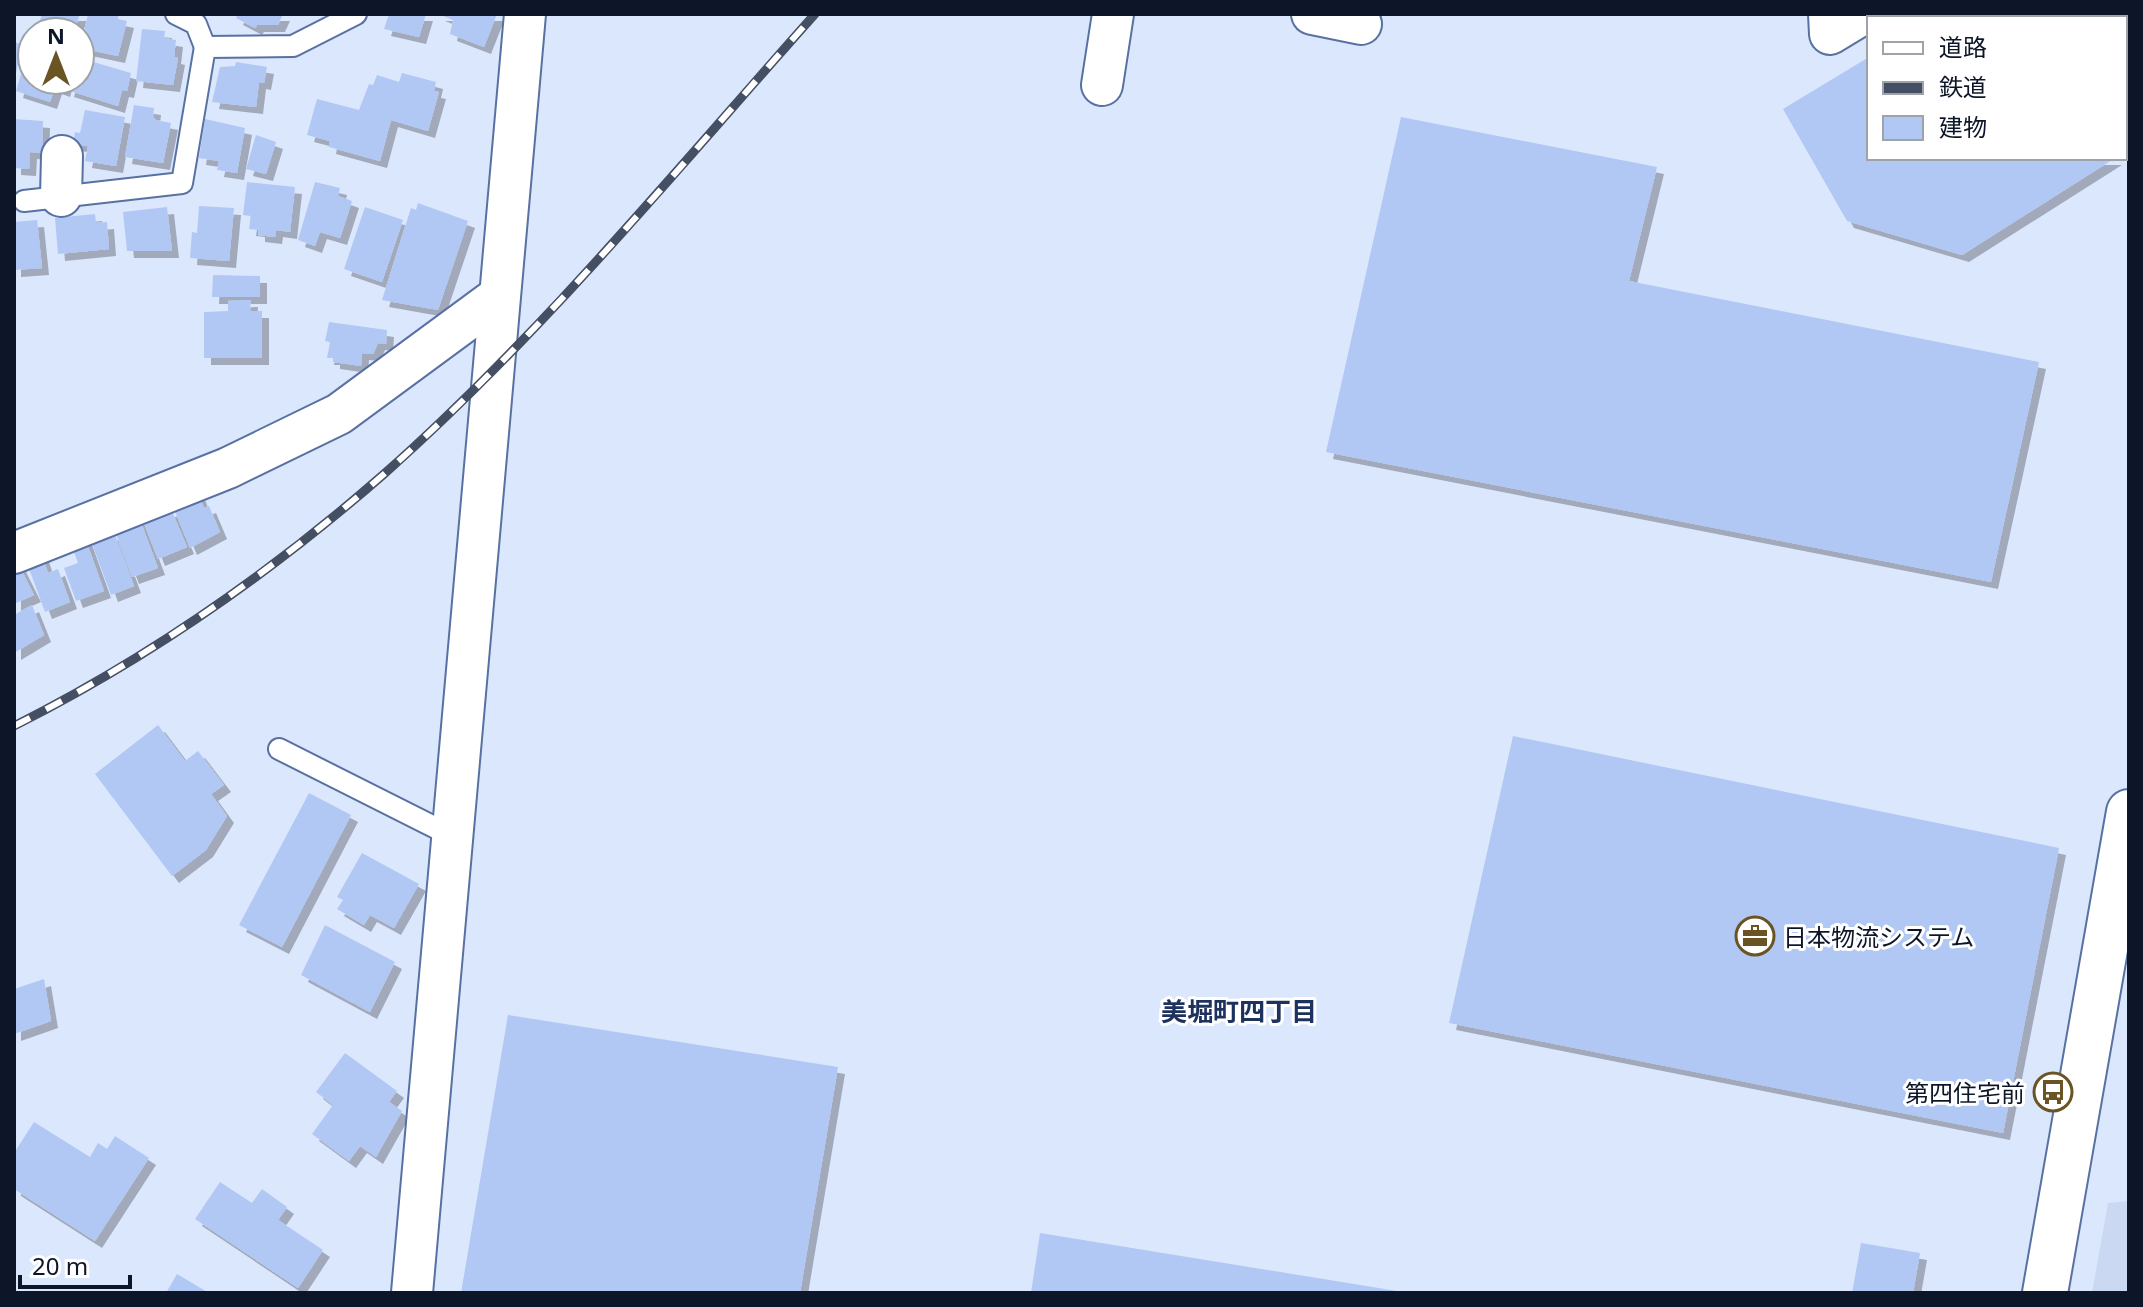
<svg xmlns="http://www.w3.org/2000/svg" width="2143" height="1307" font-family="'Noto Sans','Noto Sans JP',sans-serif">
	<defs>
		<filter id="shadow"><feDropShadow dx="7" dy="7" stdDeviation="0" flood-color="#0004"/></filter>
	</defs>
	<rect width="100%" height="100%" fill="#dbe7fd"/>
	<!-- built -->
	<polygon fill="#cbd8f1" points="2129,1201 2129,1293 2092,1293 2108,1203"/>
	<!-- building -->
	<g fill="#b1c8f5" filter="url(#shadow)">
		<polygon points="42,14 80,14 74,32 56,32 38,26"/>
		<polygon points="88,14 119,14 118,19 127,21 118,56 80,48"/>
		<polygon points="238,14 283,14 278,25 257,25 255,28 236,18"/>
		<polygon points="389,14 426,14 419,37 384,29"/>
		<polygon points="438,14 497,14 484,47 450,34 453,20"/>
		<polygon points="1941,14 2129,14 2129,149 2125,152 2125,18 1934,18"/>
		<polygon points="142,29 165,31 164,38 176,40 174,57 178,58 173,85 136,81"/>
		<polygon points="14,42 22,44 15,78 14,78"/>
		<polygon points="29,47 32,80 66,80 63,90 55,87 50,102 16,91"/>
		<polygon points="1869,57 1869,158 2115,158 1962,255 1847,221 1783,109"/>
		<polygon points="80,58 131,73 127,91 122,90 118,106 67,90 70,80 80,80"/>
		<polygon points="236,62 267,67 264,83 259,82 256,107 212,102 220,67 235,66"/>
		<polygon points="402,73 436,82 434,91 439,92 428,131 391,120 380,161 329,147 330,141 307,135 317,99 359,110 369,84 373,85 377,75 399,82"/>
		<polygon points="134,105 154,108 153,117 156,120 171,123 163,163 125,157"/>
		<polygon points="85,110 125,117 116,166 85,161 88,146 73,144 75,132 80,133"/>
		<polygon points="1401,117 1657,167 1629,281 2039,362 1991,582 1326,452"/>
		<polygon points="14,119 43,121 42,153 30,152 29,169 14,168"/>
		<polygon points="205,119 245,128 237,173 217,170 219,161 199,158"/>
		<polygon points="256,135 276,142 266,174 246,169"/>
		<polygon points="247,182 295,187 290,232 276,230 275,237 258,235 258,230 249,229 251,216 243,215"/>
		<polygon points="315,182 340,188 338,196 352,201 340,238 320,232 315,246 298,240"/>
		<polygon points="418,203 468,221 438,310 382,300 411,208 416,210"/>
		<polygon points="199,206 234,208 229,261 190,258 192,232 197,233"/>
		<polygon points="167,207 172,251 127,251 123,212"/>
		<polygon points="365,207 403,220 382,282 344,269"/>
		<polygon points="95,214 96,223 107,222 109,249 58,254 55,218"/>
		<polygon points="37,220 42,268 14,270 14,222"/>
		<polygon points="213,275 260,276 260,297 212,297"/>
		<polygon points="251,300 250,311 262,311 262,358 204,358 204,312 228,311 228,301"/>
		<polygon points="329,322 387,330 386,344 378,343 373,354 362,353 361,366 333,362 333,358 327,358 330,342 325,341"/>
		<polygon points="198,493 204,508 209,506 220,532 190,548 172,504"/>
		<polygon points="171,509 187,547 158,559 143,521"/>
		<polygon points="139,517 158,568 132,577 113,526"/>
		<polygon points="83,532 104,591 76,601 64,568 78,563 69,538"/>
		<polygon points="114,532 134,586 111,595 91,541"/>
		<polygon points="40,549 48,573 58,569 70,602 45,612 24,555"/>
		<polygon points="14,555 34,595 14,604"/>
		<polygon points="32,605 44,635 14,653 14,615"/>
		<polygon points="158,725 185,761 198,751 224,785 211,794 227,816 206,850 172,876 95,774"/>
		<polygon points="1513,736 2059,848 2003,1133 1449,1023"/>
		<polygon points="309,793 351,815 282,947 239,925"/>
		<polygon points="362,853 419,884 394,928 370,915 364,925 337,909 343,900 337,897"/>
		<polygon points="325,925 395,962 370,1012 301,975"/>
		<polygon points="44,979 51,1021 14,1034 14,989"/>
		<polygon points="508,1015 838,1067 800,1293 461,1293"/>
		<polygon points="345,1053 397,1091 389,1102 402,1111 376,1157 360,1146 349,1161 312,1134 333,1105 316,1092"/>
		<polygon points="34,1122 90,1157 98,1143 107,1149 115,1136 149,1158 95,1241 14,1189 14,1153"/>
		<polygon points="220,1182 252,1203 262,1189 287,1207 278,1220 323,1250 298,1288 195,1219"/>
		<polygon points="1040,1233 1397,1291 1397,1293 1031,1293"/>
		<polygon points="1861,1243 1920,1253 1913,1293 1852,1293"/>
		<polygon points="177,1274 209,1293 166,1293"/>
	</g>
	<g fill="none" stroke-linecap="round" stroke-linejoin="round">
		<defs>
			<g id="service">
				<polyline points="176,14 196,24 205,47"/>
				<polyline points="24,201 182,183 205,47 293,46 356,14"/>
				<polyline points="279,749 452,836"/>
			</g>
			<g id="minor">
				<polyline points="1312,14 1361,24"/>
				<polyline points="1829,14 1830,34 1863,14"/>
				<polyline points="1102,85 1113,14"/>
				<polyline points="61,196 62,156"/>
				<polyline points="14,553 228,468 339,414 498,297"/>
				<polyline points="412,1293 525,14"/>
			</g>
			<polyline id="secondary" points="2045,1293 2129,812"/>
		</defs>
		<!-- service casing -->
		<use href="#service" stroke="#5871a2" stroke-width="24"/>
		<!-- minor casing -->
		<use href="#minor" stroke="#5871a2" stroke-width="44"/>
		<!-- secondary casing -->
		<use href="#secondary" stroke="#5871a2" stroke-width="48"/>
		<!-- service -->
		<use href="#service" stroke="#fff" stroke-width="20"/>
		<!-- minor -->
		<use href="#minor" stroke="#fff" stroke-width="40"/>
		<!-- secondary -->
		<use href="#secondary" stroke="#fff" stroke-width="44"/>
		<defs>
			<path id="rail" d="M14,726C147,659 272,572 384,474C541,335 676,170 815,14"/>
		</defs>
		<!-- rail casing -->
		<use href="#rail" stroke="#454f63" stroke-width="9"/>
		<!-- rail -->
		<use href="#rail" stroke="#fff" stroke-width="6" stroke-dasharray="18" stroke-linecap="butt"/>
	</g>
	<!-- icons -->
	<defs>
		<symbol id="office-ring" viewBox="-11 -11 22 22"><circle r="9.5" fill="#fff" stroke="#6b5424" stroke-width="1.5"/><path d="M-6-3h4V-5.5h4V-3h4V5H-6ZM-1-4.5V-3h2v-1.5ZM-6 0V1H6V0Z" fill="#6b5424"/></symbol>
		<symbol id="bus-ring" viewBox="-11 -11 22 22"><circle r="9.5" fill="#fff" stroke="#6b5424" stroke-width="1.5"/><path d="M-5-6H5V4H4V6H2V4H-2V6H-4V4H-5ZM-3.5-4V0h7V-4ZM-3.5 1.2v1.5H-2V1.2ZM2 1.2v1.5H3.5V1.2Z" fill="#6b5424"/></symbol>
	</defs>
	<g fill-rule="evenodd">
		<use href="#office-ring" x="1733" y="914" width="44" height="44"/>
		<use href="#bus-ring" x="2031" y="1070" width="44" height="44"/>
	</g>
	<g text-anchor="middle" dominant-baseline="central" stroke-width="6" stroke-linejoin="round" paint-order="stroke">
		<!-- poi labels -->
		<g font-size="24" fill="#0d1629" stroke="#fff" text-anchor="start">
			<text x="1783" y="936">日本物流システム</text>
			<text x="2025" y="1092" text-anchor="end">第四住宅前</text>
		</g>
		<!-- neighbourhood labels -->
		<g font-size="26" font-weight="bold" fill="#1d325e" stroke="#fff">
			<text x="1239" y="1011">美堀町四丁目</text>
		</g>
	</g>
	<!-- border -->
	<rect width="2143" height="1307" fill="none" stroke="#0d1629" stroke-width="32"/>
	<!-- legend -->
	<rect x="1867" y="16" width="260" height="144" fill="#ffffff" stroke="#9ea2a9" stroke-width="2"/>
	<rect x="1883" y="42" width="40" height="12" fill="#ffffff" stroke="#9ea2a9" stroke-width="2"/>
	<text x="1939" y="56" font-size="24" fill="#0d1629">道路</text>
	<rect x="1883" y="82" width="40" height="12" fill="#454f63" stroke="#9ea2a9" stroke-width="2"/>
	<text x="1939" y="96" font-size="24" fill="#0d1629">鉄道</text>
	<rect x="1883" y="116" width="40" height="24" fill="#b1c8f5" stroke="#9ea2a9" stroke-width="2"/>
	<text x="1939" y="136" font-size="24" fill="#0d1629">建物</text>
	<!-- north arrow -->
	<g transform="translate(56 56)"><circle r="38" fill="#ffffff" stroke="#9ea2a9" stroke-width="2"/>
	<path d="M0-6L14 30L0 20L-14 30Z" fill="#6b5424"/>
	<text y="-12" font-size="22" font-weight="bold" text-anchor="middle" fill="#0d1629">N</text>
	</g>
	<!-- scale -->
	<path d="M20 1275v12h110v-12" fill="none" stroke="#0d1629" stroke-width="4"/>
	<text x="32" y="1275" font-size="24" fill="#0d1629" stroke="#ffffff" stroke-width="6" paint-order="stroke">20 m</text>
</svg>
